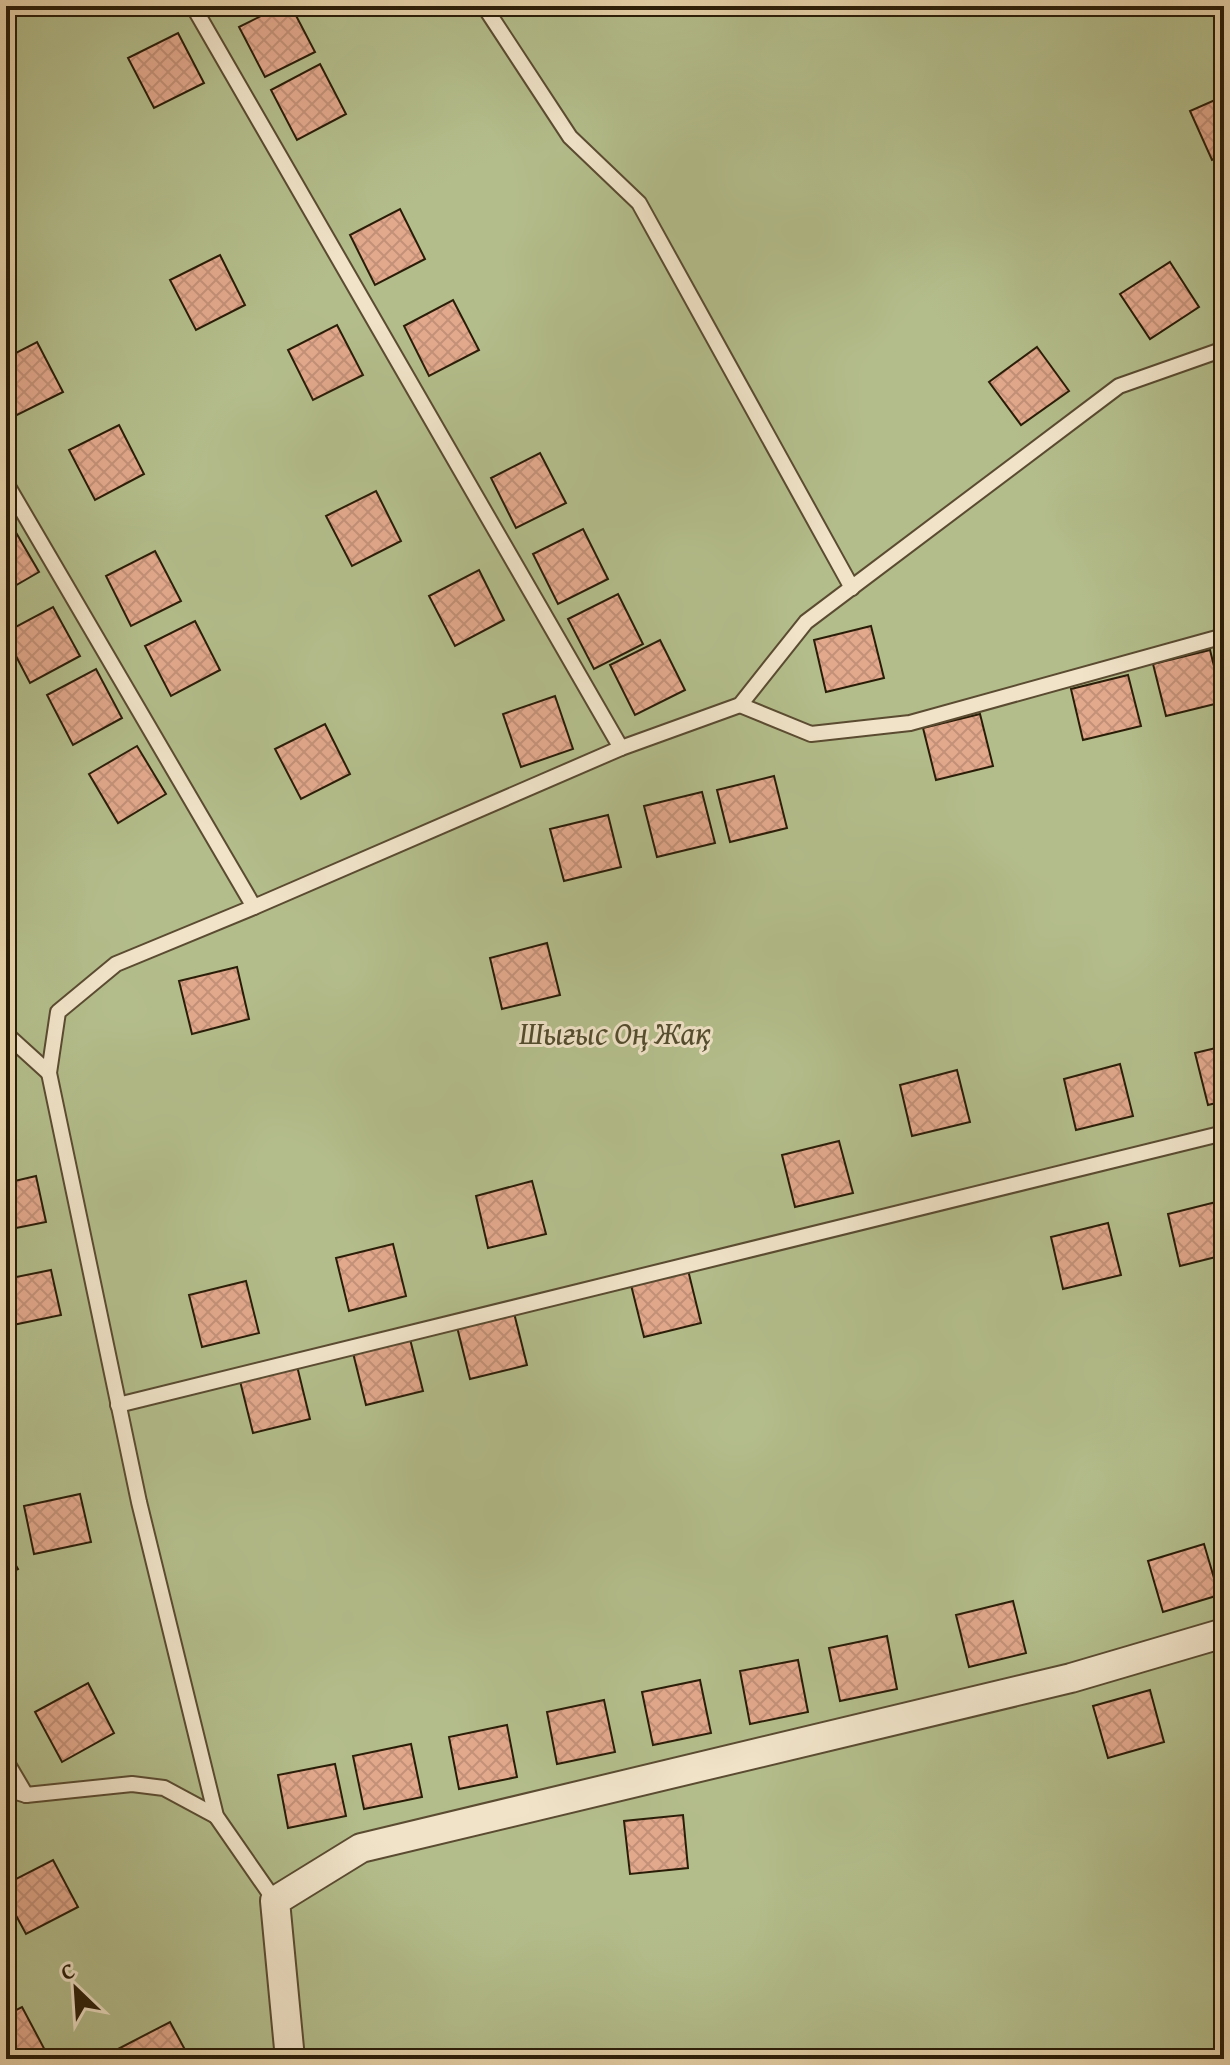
<svg xmlns="http://www.w3.org/2000/svg" width="1230" height="2065" font-family="'Gentium Book Plus',serif">
	<defs>
		<pattern id="building-cross-hatch" width="8" height="8" patternUnits="userSpaceOnUse" patternTransform="scale(2)"><rect width="8" height="8" fill="#e3a98d"/><path d="M0 0l8 8M0 8l8-8" fill="none" stroke="#c39178"/></pattern>
	</defs>
	<rect width="100%" height="100%" fill="#e8d4ab"/>
	<filter id="stains"><feTurbulence type="fractalNoise" baseFrequency=".0025" numOctaves="4"/><feColorMatrix values="0 0 0 0 .2 0 0 0 0 .09 0 0 0 0 .02 0 0 0 .5 -.17"/></filter>
	<radialGradient id="worn" r=".72"><stop offset=".6" stop-color="#630" stop-opacity="0"/><stop offset="1" stop-color="#630" stop-opacity=".3"/></radialGradient>
	<!-- green -->
	<rect fill="#b3bd8b" stroke="#6e6d4a" stroke-width="2" x="6" y="6" width="1218" height="2053"/>
	<!-- building -->
	<g fill="url(#building-cross-hatch)" stroke="#2a1d08" stroke-width="2">
		<polygon points="281,6 291,6 315,52 265,77 239,27"/>
		<polygon points="178,33 204,83 154,108 128,58"/>
		<polygon points="320,64 346,114 297,140 271,90"/>
		<polygon points="1224,96 1224,154 1212,160 1190,111"/>
		<polygon points="400,209 425,259 375,285 350,235"/>
		<polygon points="220,255 245,305 196,330 170,280"/>
		<polygon points="1170,262 1199,307 1150,339 1120,294"/>
		<polygon points="453,300 479,350 429,376 404,326"/>
		<polygon points="337,325 363,375 313,400 288,350"/>
		<polygon points="37,342 63,392 13,417 6,403 6,358"/>
		<polygon points="1037,347 1069,391 1021,425 989,382"/>
		<polygon points="119,425 144,474 95,500 69,450"/>
		<polygon points="540,453 566,503 516,528 491,478"/>
		<polygon points="376,491 401,541 352,566 326,516"/>
		<polygon points="11,524 39,572 6,591 6,526"/>
		<polygon points="583,529 608,579 558,604 533,554"/>
		<polygon points="155,551 181,601 131,626 106,576"/>
		<polygon points="479,570 504,620 455,646 429,596"/>
		<polygon points="618,594 643,644 594,669 568,619"/>
		<polygon points="53,607 80,656 30,683 6,637 6,632"/>
		<polygon points="195,621 220,670 171,696 145,646"/>
		<polygon points="871,626 884,678 826,692 814,640"/>
		<polygon points="660,640 685,690 635,715 610,665"/>
		<polygon points="1210,650 1223,702 1166,716 1153,664"/>
		<polygon points="96,669 122,718 73,745 47,695"/>
		<polygon points="1128,675 1141,726 1083,740 1071,689"/>
		<polygon points="555,696 573,749 521,767 503,714"/>
		<polygon points="980,714 993,766 936,780 923,728"/>
		<polygon points="325,724 350,774 301,799 275,749"/>
		<polygon points="137,746 166,794 118,823 89,774"/>
		<polygon points="774,776 787,828 730,842 717,790"/>
		<polygon points="702,792 715,843 657,857 644,806"/>
		<polygon points="608,815 621,867 564,881 550,829"/>
		<polygon points="547,943 560,995 502,1009 490,958"/>
		<polygon points="237,967 249,1019 192,1034 179,981"/>
		<polygon points="1224,1046 1224,1101 1208,1105 1195,1053"/>
		<polygon points="1120,1064 1133,1116 1076,1130 1064,1079"/>
		<polygon points="957,1070 970,1122 912,1136 900,1085"/>
		<polygon points="839,1141 853,1193 795,1207 782,1155"/>
		<polygon points="36,1176 46,1222 6,1230 6,1183"/>
		<polygon points="532,1181 546,1234 488,1248 476,1196"/>
		<polygon points="1224,1200 1224,1255 1180,1266 1168,1214"/>
		<polygon points="1108,1223 1121,1275 1063,1289 1051,1237"/>
		<polygon points="393,1244 406,1296 349,1311 336,1258"/>
		<polygon points="51,1270 61,1315 8,1326 6,1318 6,1279"/>
		<polygon points="688,1270 701,1323 644,1337 631,1285"/>
		<polygon points="246,1281 259,1333 202,1347 189,1295"/>
		<polygon points="514,1313 527,1365 470,1379 457,1327"/>
		<polygon points="410,1339 423,1391 366,1405 353,1353"/>
		<polygon points="297,1366 310,1419 253,1433 240,1381"/>
		<polygon points="80,1494 91,1542 34,1554 24,1506"/>
		<polygon points="1204,1544 1219,1595 1163,1612 1148,1561"/>
		<polygon points="6,1548 18,1569 6,1575"/>
		<polygon points="1013,1601 1026,1653 969,1667 956,1615"/>
		<polygon points="887,1636 897,1689 840,1701 829,1648"/>
		<polygon points="798,1660 808,1712 750,1724 740,1671"/>
		<polygon points="700,1680 711,1733 653,1745 642,1692"/>
		<polygon points="88,1683 114,1733 62,1762 35,1712"/>
		<polygon points="1150,1690 1164,1742 1108,1758 1093,1706"/>
		<polygon points="604,1700 615,1752 557,1764 547,1712"/>
		<polygon points="507,1725 517,1777 459,1789 449,1737"/>
		<polygon points="411,1744 422,1797 364,1809 353,1756"/>
		<polygon points="335,1764 346,1816 288,1828 278,1775"/>
		<polygon points="683,1815 688,1868 630,1874 624,1821"/>
		<polygon points="53,1860 78,1907 26,1934 6,1897 6,1884"/>
		<polygon points="22,2007 47,2054 38,2059 6,2059 6,2015"/>
		<polygon points="170,2022 190,2059 123,2059 118,2049"/>
	</g>
	<g fill="none" stroke-linecap="round" stroke-linejoin="round">
		<defs>
			<g id="service">
				<polyline points="193,6 621,748"/>
				<polyline points="484,6 570,137 639,203 852,588"/>
				<polyline points="6,483 254,907"/>
				<polyline points="740,705 811,734 910,723 1224,636"/>
				<polyline points="6,1034 49,1073"/>
				<polyline points="118,1405 1224,1133"/>
				<polyline points="6,1761 26,1795"/>
				<polyline points="6,1789 26,1795 132,1784 164,1788 216,1816"/>
				<polyline points="275,1901 216,1816 139,1502 49,1073 58,1012 116,964 254,907 621,748 740,705 806,622 1119,386 1224,349"/>
			</g>
			<polyline id="minor" points="290,2059 275,1901 361,1848 1071,1678 1224,1633"/>
		</defs>
		<!-- service casing -->
		<use href="#service" stroke="#5a4b31" stroke-width="18"/>
		<!-- minor casing -->
		<use href="#minor" stroke="#5a4b31" stroke-width="32"/>
		<!-- service -->
		<use href="#service" stroke="#f0e3c8" stroke-width="14"/>
		<!-- minor -->
		<use href="#minor" stroke="#f0e3c8" stroke-width="28"/>
	</g>
	<g text-anchor="middle" dominant-baseline="central" stroke-width="6" stroke-linejoin="round" paint-order="stroke">
		<!-- park labels -->
		<g font-size="32" font-style="italic" fill="#534d2f" stroke="#f0e3c8">
			<text x="615" y="1032">Шығыс Оң Жақ</text>
		</g>
	</g>
	<!-- margin -->
	<rect width="1230" height="2065" fill="none" stroke="#e8d4ab" stroke-width="32"/>
	<rect x="8" y="8" width="1214" height="2049" fill="none" stroke="#2a1d08" stroke-width="4"/>
	<rect x="16" y="16" width="1198" height="2033" fill="none" stroke="#2a1d08" stroke-width="2"/>
	<!-- north arrow -->
	<g transform="translate(76 1989) rotate(335)" stroke="#f0e3c8" stroke-width="6" paint-order="stroke">
	<path d="M0-6L14 30L0 20L-14 30Z" fill="#2a1d08"/>
	<text y="-12" font-size="22" font-weight="bold" text-anchor="middle" fill="#2a1d08">С</text>
	</g>
	<rect width="100%" height="100%" filter="url(#stains)"/>
	<rect width="100%" height="100%" fill="url(#worn)"/>
</svg>
